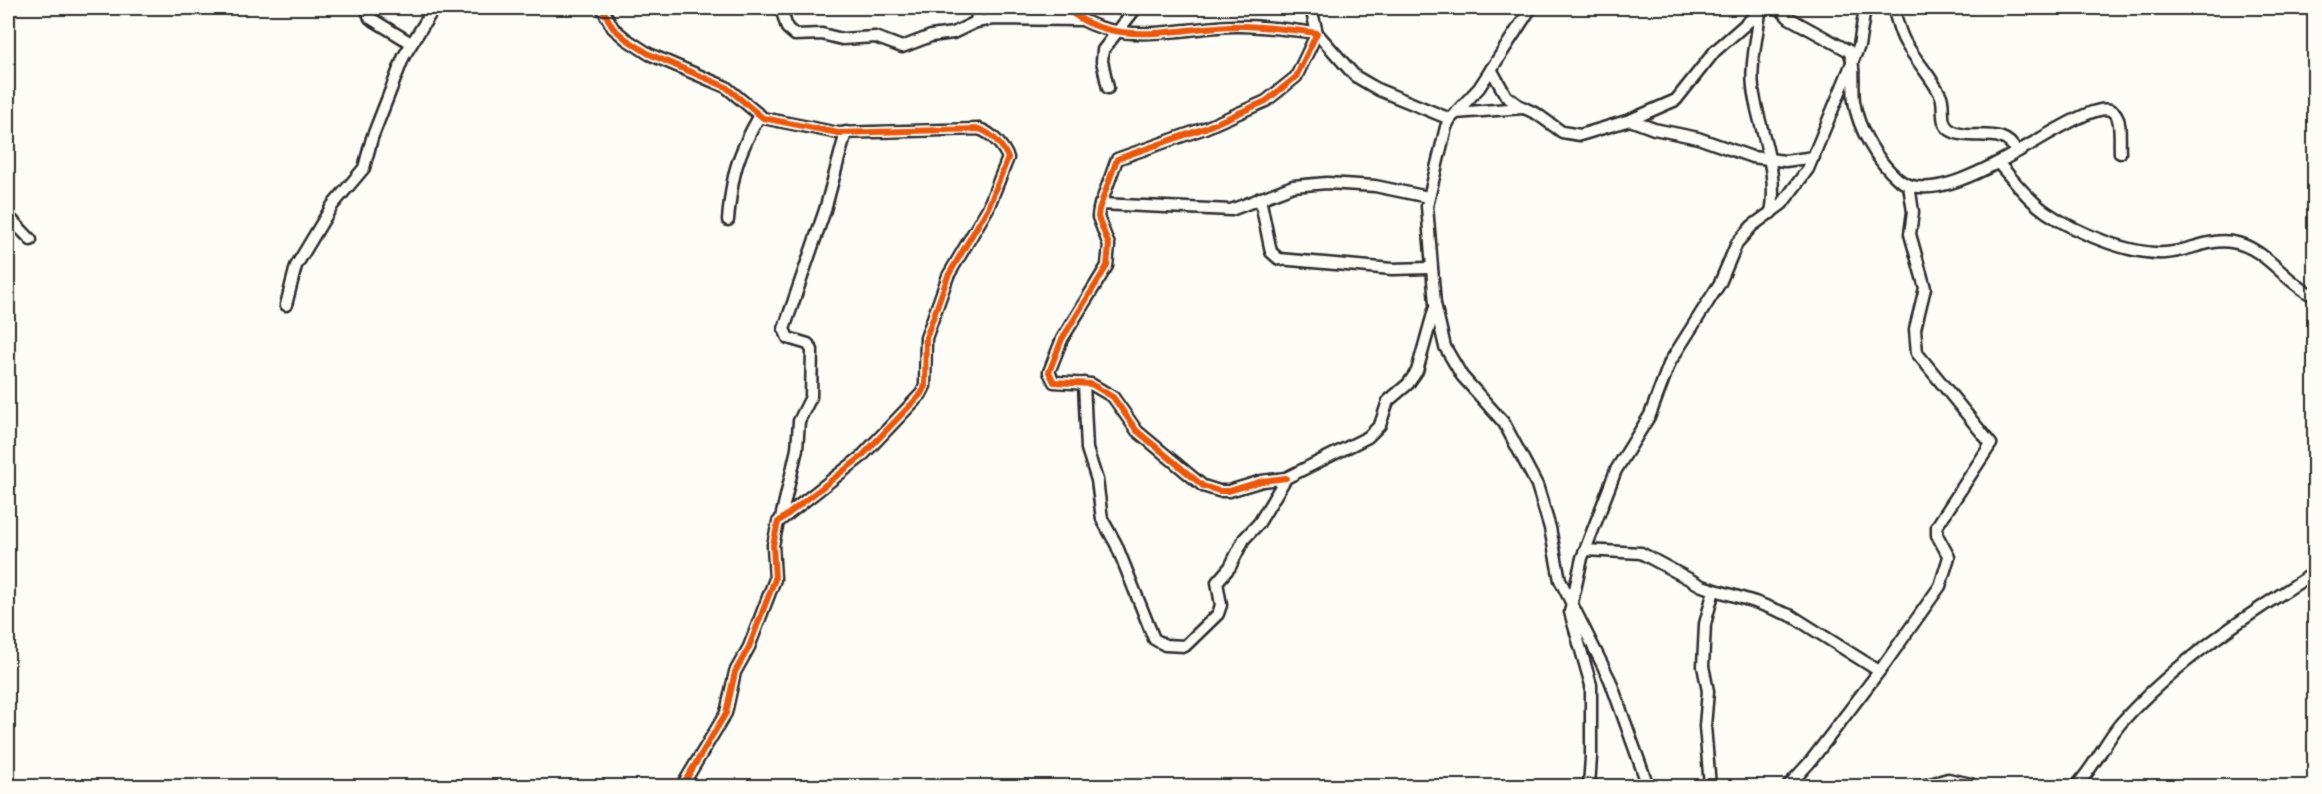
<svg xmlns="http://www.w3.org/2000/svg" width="2322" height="794" font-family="'Balsamiq Sans',sans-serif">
	<rect width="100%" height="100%" fill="#fdfcf7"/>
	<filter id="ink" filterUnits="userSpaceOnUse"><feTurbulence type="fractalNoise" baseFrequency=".0167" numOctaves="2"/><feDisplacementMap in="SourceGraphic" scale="12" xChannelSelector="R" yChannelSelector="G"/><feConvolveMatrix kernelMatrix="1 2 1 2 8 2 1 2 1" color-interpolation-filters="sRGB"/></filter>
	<g filter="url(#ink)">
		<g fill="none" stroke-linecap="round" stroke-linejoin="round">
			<defs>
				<g id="street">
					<polyline points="366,8 370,18 411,43"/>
					<path d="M602,8L613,28L626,39L649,54L726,87L763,118L838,133L979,129C992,133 1003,146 1008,158L988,208L948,276L926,338L925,386L921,394L861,457L778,522L773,545L775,579L749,647L735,672L726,713L682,786"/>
					<polyline points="781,8 787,28 795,35 822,34 842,39 875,37 902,47 931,36 953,33 976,22 993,19 1080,20"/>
					<path d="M1066,8C1112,50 1180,27 1235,26C1262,25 1290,30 1317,33L1296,77L1266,101L1205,128L1117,159L1099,209L1098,217L1109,245L1107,266L1062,339L1049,372L1054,382L1091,384L1113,397L1137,431L1203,486L1219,491H1229L1262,481L1286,478"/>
					<polyline points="1311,8 1317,33 1355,76 1379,90 1450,119"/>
					<polyline points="1531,8 1479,88 1450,119 1446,127 1427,206 1435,304 1445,347 1462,376 1504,423 1537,485 1550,528 1560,580 1610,680 1648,786"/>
					<path d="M1779,8L1789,18L1849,51C1856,66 1852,85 1854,101C1858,129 1877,161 1898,179C1950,222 2091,86 2115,113C2122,121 2119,142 2120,153"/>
					<path d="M1893,8C1897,19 1899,32 1905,42C1916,61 1931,76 1941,96C1945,107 1939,123 1950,130C1970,143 2005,124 2016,152"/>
					<path d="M1760,12C1757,39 1749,68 1754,95C1761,134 1779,173 1771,213"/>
					<polyline points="976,22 978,8"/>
					<polyline points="1491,69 1506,96 1518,105 1537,114 1562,132 1580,135 1630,120 1676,100 1715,51 1764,8"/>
					<polyline points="1108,88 1102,61 1103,50 1136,8"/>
					<polyline points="1455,113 1523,108"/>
					<polyline points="1630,120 1654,129 1698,138 1752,157 1785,161 1814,157"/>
					<path d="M1998,163C2013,179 2027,199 2046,212C2075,232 2129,255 2165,253C2188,252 2208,238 2232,242C2266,247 2284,282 2314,296"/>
					<polyline points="1260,198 1271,252 1279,259 1392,269 1430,268"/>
					<polyline points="1100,204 1231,210 1293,186 1327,183 1375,186 1428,197"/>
					<polyline points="8,216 31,240"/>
					<path d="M728,220C732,174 737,155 760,115"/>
					<polyline points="286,305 296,266 332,206 364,168 372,138 404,56 434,8"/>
					<polyline points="1084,383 1087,449 1097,480 1102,519 1116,544 1154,639 1165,645 1185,646 1218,614 1221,605 1217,582 1230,567 1244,539 1259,523 1286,478 1368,437 1380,425 1388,401 1408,384 1417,371 1434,310"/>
					<polyline points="781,518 797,449 799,421 811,397 812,350 808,344 788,338 784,329 825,210 846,132"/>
					<polyline points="1585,550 1641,553 1702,586 1755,602 1792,616 1879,671"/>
					<polyline points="1589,786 1591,757 1591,685 1570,612 1582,558 1616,470 1650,415 1670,362 1720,283 1737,243 1752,226 1782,204 1808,169 1859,46 1865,8"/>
					<polyline points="1710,786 1705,726 1708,691 1703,666 1705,624 1714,590"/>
					<polyline points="1788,786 1810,762 1884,665 1940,586 1949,557 1937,535 1937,526 1991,444 1917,353 1915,329 1925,288 1910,234 1913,212 1909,185"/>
					<polyline points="1923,786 1948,779 1971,784"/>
					<path d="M2076,786C2094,768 2104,743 2121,723C2175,662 2246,616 2314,573"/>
				</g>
			</defs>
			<!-- street casing -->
			<use href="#street" stroke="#2b2b2b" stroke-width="15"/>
			<!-- street -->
			<use href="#street" stroke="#fdfcf7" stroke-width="10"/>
			<defs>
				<g id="cycleway">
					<path d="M602,8L613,28L626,39L649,54L726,87L763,118L838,133L979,129C992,133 1003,146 1008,158L988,208L948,276L926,338L925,386L921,394L861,457L778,522L773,545L775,579L749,647L735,672L726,713L682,786"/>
					<path d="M1066,8C1112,50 1180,27 1235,26C1262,25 1290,30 1317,33L1296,77L1266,101L1205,128L1117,159L1099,209L1098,217L1109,245L1107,266L1062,339L1049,372L1054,382L1091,384L1113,397L1137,431L1203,486L1219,491H1229L1262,481L1286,478"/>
				</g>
			</defs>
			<!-- cycleway casing -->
			<use href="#cycleway" stroke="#fdfcf7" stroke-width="10"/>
			<!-- cycleway -->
			<use href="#cycleway" stroke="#e8590c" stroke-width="6"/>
		</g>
	</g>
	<!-- margin -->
	<rect width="2322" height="794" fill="none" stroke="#fdfcf7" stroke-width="30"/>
	<rect x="15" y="15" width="2292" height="764" fill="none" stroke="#2b2b2b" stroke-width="2" filter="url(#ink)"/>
</svg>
